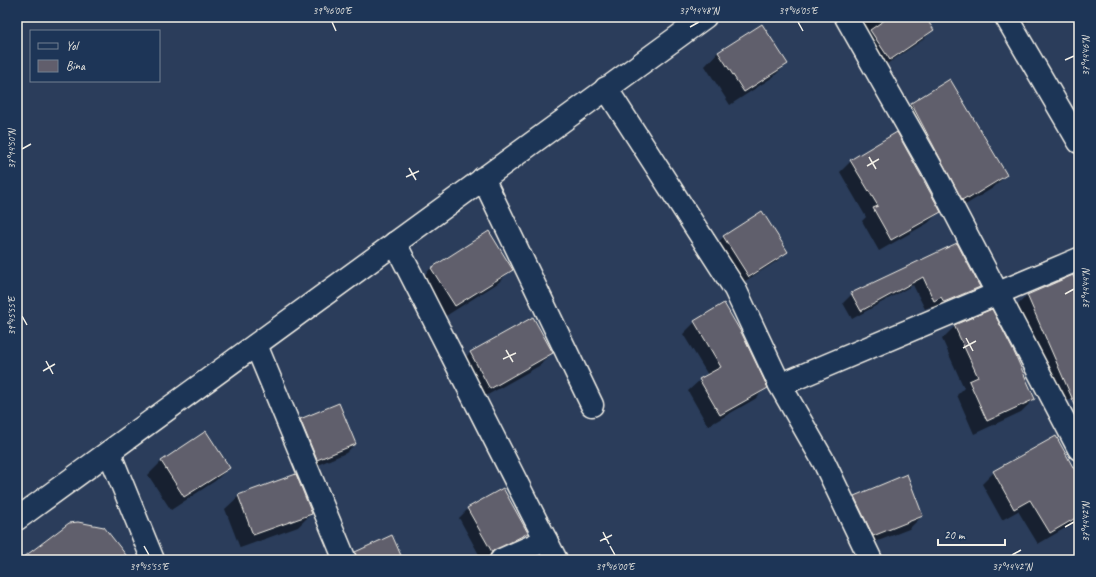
<svg xmlns="http://www.w3.org/2000/svg" width="1096" height="577" font-family="Caveat,sans-serif">
	<rect width="100%" height="100%" fill="#2b3d5b"/>
	<filter id="ink" filterUnits="userSpaceOnUse"><feTurbulence type="fractalNoise" baseFrequency=".025" numOctaves="2"/><feDisplacementMap in="SourceGraphic" scale="8" xChannelSelector="R" yChannelSelector="G"/><feConvolveMatrix kernelMatrix="1 2 1 2 8 2 1 2 1" color-interpolation-filters="sRGB"/></filter>
	<g filter="url(#ink)">
		<!-- shadow -->
		<g fill="#0007">
			<polygon points="848,17 924,17 933,30 924,39 881,68"/>
			<polygon points="1017,17 1035,17 1021,25"/>
			<polygon points="718,52 787,64 773,77 730,105 705,66"/>
			<polygon points="912,104 1006,175 993,188 954,212 899,117"/>
			<polygon points="851,161 939,212 928,223 879,251 862,221 866,217 840,172"/>
			<polygon points="488,233 511,270 498,283 441,319 418,282 431,268"/>
			<polygon points="724,236 786,252 777,261 739,285 715,246"/>
			<polygon points="957,244 979,287 970,296 934,311 932,306 925,309 913,285 852,319 843,303 852,294"/>
			<polygon points="1079,291 1079,396 1058,405 1016,307 1027,295"/>
			<polygon points="533,318 552,353 539,366 477,401 457,366 470,353"/>
			<polygon points="695,322 766,388 755,399 708,426 688,391 700,380 708,375 683,334"/>
			<polygon points="955,326 1034,399 1021,412 974,434 957,395 964,388 942,339"/>
			<polygon points="301,420 355,444 346,453 308,469 292,429"/>
			<polygon points="161,462 229,468 215,481 171,510 148,475"/>
			<polygon points="994,472 1079,480 1079,520 1038,544 1018,511 1002,520 982,484"/>
			<polygon points="239,496 311,514 298,527 240,548 225,509"/>
			<polygon points="855,496 922,516 909,529 860,548 841,510"/>
			<polygon points="468,509 526,533 517,542 482,560 459,518"/>
		</g>
		<!-- building -->
		<g fill="#615e6c" stroke="#f4f1e8">
			<polygon points="889,17 925,17 934,30 890,60 870,30"/>
			<polygon points="762,24 788,64 744,92 718,52"/>
			<polygon points="950,79 1007,175 968,199 967,197 962,200 911,103"/>
			<polygon points="897,132 941,212 891,240 873,208 878,206 850,160"/>
			<polygon points="762,211 788,252 749,277 723,236"/>
			<polygon points="489,231 513,270 455,306 431,268"/>
			<polygon points="957,243 980,287 944,302 941,297 934,301 923,277 861,311 851,293"/>
			<polygon points="1073,275 1079,289 1079,414 1027,295"/>
			<polygon points="724,303 742,334 768,388 720,415 699,379 721,367 694,321"/>
			<polygon points="992,309 1014,352 1035,399 987,421 969,381 978,377 954,325"/>
			<polygon points="533,317 553,353 490,389 470,352"/>
			<polygon points="339,403 356,444 317,460 300,419"/>
			<polygon points="206,431 230,468 184,497 161,461"/>
			<polygon points="1056,436 1079,478 1079,516 1050,533 1030,500 1014,509 993,471"/>
			<polygon points="296,474 312,514 253,535 238,495"/>
			<polygon points="907,474 923,516 873,536 854,496"/>
			<polygon points="503,488 528,533 492,552 467,508"/>
			<polygon points="78,522 104,527 130,560 20,560 69,523"/>
			<polygon points="392,535 403,560 357,560 355,552"/>
		</g>
		<g fill="none" stroke-linecap="round" stroke-linejoin="round">
			<defs>
				<g id="minor">
					<polyline points="846,17 935,174 1079,449"/>
					<polyline points="1006,17 1079,142"/>
					<polyline points="606,88 735,289 780,385 824,462 871,560"/>
					<polyline points="483,178 592,405"/>
					<polyline points="395,243 556,560"/>
					<polyline points="256,345 345,560"/>
					<polyline points="780,385 1079,259"/>
					<polyline points="109,452 153,560"/>
					<polyline points="501,560 546,540"/>
				</g>
				<polyline id="tertiary" points="17,519 705,17"/>
			</defs>
			<!-- minor casing -->
			<use href="#minor" stroke="#f4f1e8" stroke-width="25"/>
			<!-- tertiary casing -->
			<use href="#tertiary" stroke="#f4f1e8" stroke-width="25"/>
			<!-- minor -->
			<use href="#minor" stroke="#1d3557" stroke-width="22"/>
			<!-- tertiary -->
			<use href="#tertiary" stroke="#1d3557" stroke-width="22"/>
		</g>
	</g>
	<!-- ticks -->
	<path fill="none" stroke="#f4f1e8" stroke-width="1.5" d="M332,22L336,31M798,22L803,31M690,27L699,22M1065,60L1074,56M22,149L31,144M869,157L876,169M867,166L879,159M409,168L416,180M406,177L419,171M1065,294L1074,289M22,316L27,325M966,338L973,351M963,348L976,341M506,350L513,362M503,359L516,353M46,361L53,374M43,371L55,364M1065,527L1074,522M603,532L609,544M600,541L612,535M144,546L149,555M610,546L615,555M1012,555L1021,550"/>
	<!-- margin -->
	<rect width="1096" height="577" fill="none" stroke="#1d3557" stroke-width="44"/>
	<!-- legend -->
	<rect x="30" y="30" width="130" height="52" fill="#1d3557" stroke="#738091"/>
	<rect x="38" y="43" width="20" height="6" fill="#1d3557" stroke="#738091"/>
	<text x="66" y="50" font-size="12" fill="#f4f1e8">Yol</text>
	<rect x="38" y="60" width="20" height="12" fill="#615e6c" stroke="#738091"/>
	<text x="66" y="70" font-size="12" fill="#f4f1e8">Bina</text>
	<!-- scale -->
	<path d="M938 539v6h67v-6" fill="none" stroke="#f4f1e8" stroke-width="2"/>
	<text x="944" y="539" font-size="12" fill="#f4f1e8" stroke="#1d3557" stroke-width="3" paint-order="stroke">20 m</text>
	<rect x="22" y="22" width="1052" height="533" fill="none" stroke="#f4f1e8" stroke-width="1.5"/>
	<g font-size="10" text-anchor="middle" fill="#f4f1e8">
		<text x="332" y="14">39°46'00"E</text>
		<text x="699" y="14">37°14'48"N</text>
		<text x="798" y="14">39°46'05"E</text>
		<text transform="translate(1085 56) rotate(-90)" y="4">37°14'46"N</text>
		<text transform="translate(11 149) rotate(-90)" y="4">37°14'50"N</text>
		<text transform="translate(1085 289) rotate(-90)" y="4">37°14'44"N</text>
		<text transform="translate(11 316) rotate(-90)" y="4">39°45'55"E</text>
		<text transform="translate(1085 522) rotate(-90)" y="4">37°14'42"N</text>
		<text x="149" y="570">39°45'55"E</text>
		<text x="615" y="570">39°46'00"E</text>
		<text x="1012" y="570">37°14'42"N</text>
	</g>
</svg>
